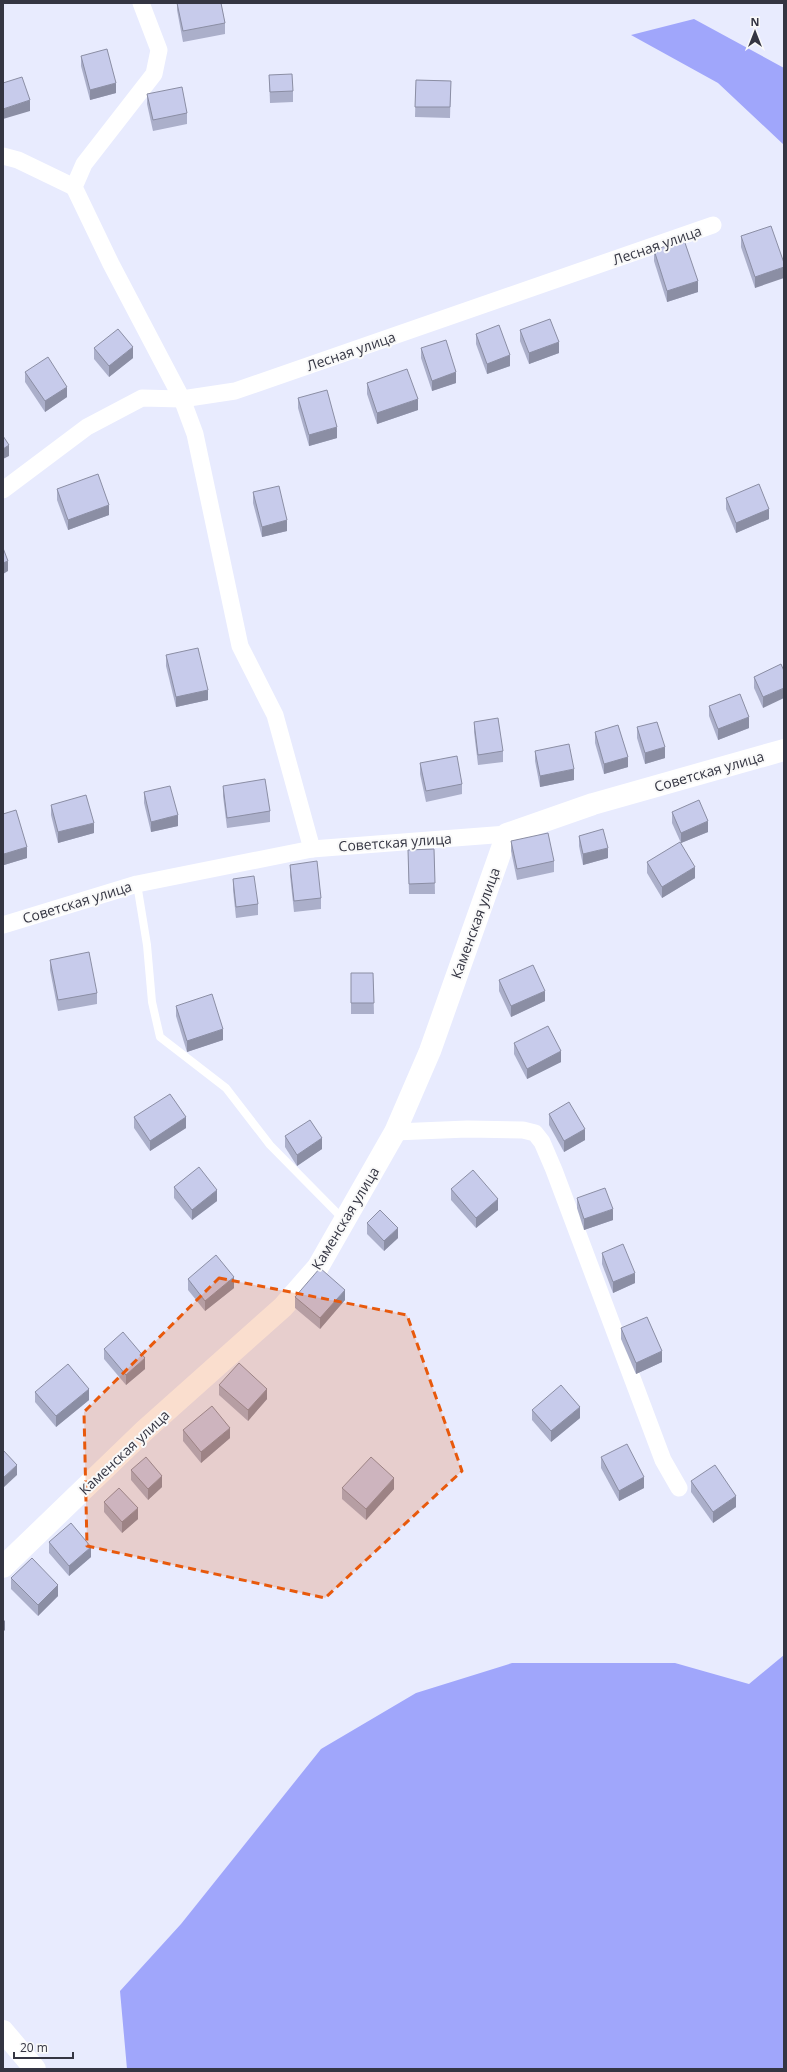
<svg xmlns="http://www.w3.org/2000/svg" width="787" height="2072" font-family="'Open Sans',sans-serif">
	<rect width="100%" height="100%" fill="#e8ebfe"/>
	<!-- water -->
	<g fill="#a0a6fb">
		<polygon points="694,19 784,68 784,145 718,83 631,35"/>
		<polygon points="784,1655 784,2069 127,2069 120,1991 181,1924 321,1749 416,1693 512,1663 675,1663 749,1684"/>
	</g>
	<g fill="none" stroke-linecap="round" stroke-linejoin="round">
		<!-- lane -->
		<polyline stroke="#fff" stroke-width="8" points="137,884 147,945 152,1002 160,1037 226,1088 270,1145 344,1220"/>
		<!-- street -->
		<g stroke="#fff" stroke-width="17">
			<polyline points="141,3 159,50 154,74 84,164 74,187 111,264 182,399 195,434 240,646 275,715 312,849"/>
			<polyline points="3,156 18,160 74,187"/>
			<polyline points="3,490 87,427 142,398 182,399 235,391 713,225"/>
			<polyline points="3,925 137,884 312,849 507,834"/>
			<polyline points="395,1132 467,1129 523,1130 535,1133 542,1142 554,1170 663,1460 679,1488"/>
		</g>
		<!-- secondary -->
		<g stroke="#fff" stroke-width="22">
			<polyline points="3,1567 145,1430 283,1307 318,1267 395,1132 430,1051 507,834 593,804 784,750"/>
			<polyline points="3,2031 35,2069"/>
		</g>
	</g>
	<!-- wall -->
	<g fill="#abafca">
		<polygon points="177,3 221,3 225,23 225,34 183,42 177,10"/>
		<polygon points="81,56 116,93 90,100 81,66"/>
		<polygon points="269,75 293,91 293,102 270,103"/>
		<polygon points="416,80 451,81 450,118 415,117"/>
		<polygon points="147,94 187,113 187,124 153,131 147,104"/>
		<polygon points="741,236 784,263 755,288 741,247"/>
		<polygon points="654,250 698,292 667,302 654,261"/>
		<polygon points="520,330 559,353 529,364 520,341"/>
		<polygon points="476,334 510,366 487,374 476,344"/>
		<polygon points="94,348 133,358 109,377 94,359"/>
		<polygon points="421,348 456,383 432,391 421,358"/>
		<polygon points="25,372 67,397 45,412 25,382"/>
		<polygon points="367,383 418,410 377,424 367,394"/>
		<polygon points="298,398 337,438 309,446 298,408"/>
		<polygon points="57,489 109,515 68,530 57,500"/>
		<polygon points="253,492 287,531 262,537 253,503"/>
		<polygon points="726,498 769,519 736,533 726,509"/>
		<polygon points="166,655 208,700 176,707 166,666"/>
		<polygon points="781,664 763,708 754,688 754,677"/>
		<polygon points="709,706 749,728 718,740 709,716"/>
		<polygon points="474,722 503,751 503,762 478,765 474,732"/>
		<polygon points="637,727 665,758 645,764 637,738"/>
		<polygon points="595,732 628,767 604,774 595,743"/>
		<polygon points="535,751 574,780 540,787 535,761"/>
		<polygon points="420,763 462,784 462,794 426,802 420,774"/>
		<polygon points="223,786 270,811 270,822 227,828 223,796"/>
		<polygon points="144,792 178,826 151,832 144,803"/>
		<polygon points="51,805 94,833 58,843 51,815"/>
		<polygon points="672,812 708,832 681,843 672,823"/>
		<polygon points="3,814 27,858 4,865 3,862"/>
		<polygon points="579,836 608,858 583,865 579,846"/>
		<polygon points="511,841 554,861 554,872 517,880 511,851"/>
		<polygon points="434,849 435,894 409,894 408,850"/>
		<polygon points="647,862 695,878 662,898 647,873"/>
		<polygon points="290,865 321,898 321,909 294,912 290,875"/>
		<polygon points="233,879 258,904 258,915 236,918 233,890"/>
		<polygon points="50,960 97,993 97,1004 58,1011 50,970"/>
		<polygon points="351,973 373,973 374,1014 351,1014"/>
		<polygon points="499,980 545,1001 511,1017 499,991"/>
		<polygon points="176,1006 223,1040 187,1052 176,1016"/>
		<polygon points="514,1043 561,1062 527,1079 514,1054"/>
		<polygon points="549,1114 585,1140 564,1152 549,1125"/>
		<polygon points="134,1117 186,1128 150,1151 134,1128"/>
		<polygon points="285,1136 322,1149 297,1166 285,1147"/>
		<polygon points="174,1187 217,1201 192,1220 174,1198"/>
		<polygon points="451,1189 498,1210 476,1228 451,1200"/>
		<polygon points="577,1198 613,1220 584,1230 577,1208"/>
		<polygon points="367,1223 398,1238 384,1251 367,1234"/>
		<polygon points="602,1253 635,1283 613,1293 602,1264"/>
		<polygon points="188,1279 234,1288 205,1311 188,1290"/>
		<polygon points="295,1297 345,1300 320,1329 295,1308"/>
		<polygon points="621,1328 662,1362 636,1374 621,1339"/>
		<polygon points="104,1349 145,1369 126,1385 104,1359"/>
		<polygon points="219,1385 267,1399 248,1421 219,1395"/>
		<polygon points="35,1392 89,1400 56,1427 35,1402"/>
		<polygon points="532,1410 580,1418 551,1442 532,1420"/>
		<polygon points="183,1430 230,1438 201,1463 183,1441"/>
		<polygon points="601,1457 644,1488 619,1501 601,1468"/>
		<polygon points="131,1470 162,1487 148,1500 131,1480"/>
		<polygon points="691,1481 736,1507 713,1523 691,1492"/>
		<polygon points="342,1488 394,1489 366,1520 342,1499"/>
		<polygon points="104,1502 138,1519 122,1533 104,1512"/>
		<polygon points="49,1542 91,1557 69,1576 49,1553"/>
		<polygon points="11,1578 58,1596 38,1616 11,1589"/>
	</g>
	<!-- shaded-wall -->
	<g fill="#8b8ea4">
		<polygon points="116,83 116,93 90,100 90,90"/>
		<polygon points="30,100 30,111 3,119 3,109"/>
		<polygon points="784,267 784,278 755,288 755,277"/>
		<polygon points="698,281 698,292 667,302 667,291"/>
		<polygon points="559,342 559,353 529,364 529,353"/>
		<polygon points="133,347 133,358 109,377 109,366"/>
		<polygon points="510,355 510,366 487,374 487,364"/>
		<polygon points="456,372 456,383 432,391 432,381"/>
		<polygon points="67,387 67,397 45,412 45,401"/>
		<polygon points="418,399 418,410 377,424 377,413"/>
		<polygon points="337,427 337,438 309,446 309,435"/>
		<polygon points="9,445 9,456 3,459 3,449"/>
		<polygon points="109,505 109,515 68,530 68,520"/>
		<polygon points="769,509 769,519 736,533 736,523"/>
		<polygon points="287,520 287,531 262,537 262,527"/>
		<polygon points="8,561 8,571 3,574 3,563"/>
		<polygon points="784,688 784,698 763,708 763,697"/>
		<polygon points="208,690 208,700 176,707 176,697"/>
		<polygon points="749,717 749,728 718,740 718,729"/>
		<polygon points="665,747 665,758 645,764 645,753"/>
		<polygon points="628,757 628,767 604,774 604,764"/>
		<polygon points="574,769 574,780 540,787 540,776"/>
		<polygon points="178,815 178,826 151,832 151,822"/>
		<polygon points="708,821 708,832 681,843 681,833"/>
		<polygon points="94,823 94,833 58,843 58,832"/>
		<polygon points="27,847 27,858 4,865 4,854"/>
		<polygon points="608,848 608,858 583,865 583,854"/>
		<polygon points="695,867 695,878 662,898 662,887"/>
		<polygon points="545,991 545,1001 511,1017 511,1006"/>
		<polygon points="223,1029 223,1040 187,1052 187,1041"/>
		<polygon points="561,1051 561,1062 527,1079 527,1069"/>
		<polygon points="186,1117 186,1128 150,1151 150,1141"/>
		<polygon points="585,1129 585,1140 564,1152 564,1141"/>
		<polygon points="322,1138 322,1149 297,1166 297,1155"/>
		<polygon points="217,1190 217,1201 192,1220 192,1210"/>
		<polygon points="498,1199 498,1210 476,1228 476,1218"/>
		<polygon points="613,1209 613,1220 584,1230 584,1219"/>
		<polygon points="398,1228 398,1238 384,1251 384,1241"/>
		<polygon points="635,1273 635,1283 613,1293 613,1282"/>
		<polygon points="234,1277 234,1288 205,1311 205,1301"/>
		<polygon points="345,1290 345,1300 320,1329 320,1318"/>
		<polygon points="662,1351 662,1362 636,1374 636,1363"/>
		<polygon points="145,1358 145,1369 126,1385 126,1375"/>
		<polygon points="89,1389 89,1400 56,1427 56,1416"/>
		<polygon points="267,1389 267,1399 248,1421 248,1410"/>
		<polygon points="580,1407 580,1418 551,1442 551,1431"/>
		<polygon points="230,1428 230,1438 201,1463 201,1452"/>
		<polygon points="17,1465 17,1475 3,1488 3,1478"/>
		<polygon points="162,1476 162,1487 148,1500 148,1489"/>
		<polygon points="644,1477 644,1488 619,1501 619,1491"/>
		<polygon points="394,1478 394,1489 366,1520 366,1509"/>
		<polygon points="736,1496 736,1507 713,1523 713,1512"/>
		<polygon points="138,1508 138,1519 122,1533 122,1522"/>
		<polygon points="91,1547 91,1557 69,1576 69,1566"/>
		<polygon points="58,1585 58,1596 38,1616 38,1605"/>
		<polygon points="5,1620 5,1630 3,1632 3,1622"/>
	</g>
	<!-- building -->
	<g fill="#c7cbeb" stroke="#8b8ea4">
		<polygon points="177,3 221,3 225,23 183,31"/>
		<polygon points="107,49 116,83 90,90 81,56"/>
		<polygon points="292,74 293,91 270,92 269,75"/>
		<polygon points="22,77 30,100 3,109 3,83"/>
		<polygon points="416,80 451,81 450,107 415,107"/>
		<polygon points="182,87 187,113 153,120 147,94"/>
		<polygon points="771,226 784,263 784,267 755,277 741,236"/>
		<polygon points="684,240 698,281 667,291 654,250"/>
		<polygon points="550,319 559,342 529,353 520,330"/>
		<polygon points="499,325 510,355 487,364 476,334"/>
		<polygon points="118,329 133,347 109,366 94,348"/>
		<polygon points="446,340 456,372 432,381 421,348"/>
		<polygon points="48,357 67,387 45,401 25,372"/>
		<polygon points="407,369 418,399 377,413 367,383"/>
		<polygon points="327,390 337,427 309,435 298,398"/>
		<polygon points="3,436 9,445 3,449"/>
		<polygon points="98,474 109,505 68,520 57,489"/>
		<polygon points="759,484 769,509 736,523 726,498"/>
		<polygon points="279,486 287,520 262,527 253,492"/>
		<polygon points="3,548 8,561 3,563"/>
		<polygon points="198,648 208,690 176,697 166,655"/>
		<polygon points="781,664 784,671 784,688 763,697 754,677"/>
		<polygon points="740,694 749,717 718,729 709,706"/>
		<polygon points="498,718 503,751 478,755 474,722"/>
		<polygon points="657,722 665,747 645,753 637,727"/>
		<polygon points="618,725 628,757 604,764 595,732"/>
		<polygon points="569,744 574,769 540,776 535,751"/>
		<polygon points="457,756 462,784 426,791 420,763"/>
		<polygon points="265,779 270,811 227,818 223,786"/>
		<polygon points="170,786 178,815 151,822 144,792"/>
		<polygon points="86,795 94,823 58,832 51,805"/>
		<polygon points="699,800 708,821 681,833 672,812"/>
		<polygon points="16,810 27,847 4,854 3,852 3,814"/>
		<polygon points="603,829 608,848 583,854 579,836"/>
		<polygon points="548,833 554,861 517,869 511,841"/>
		<polygon points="680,842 695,867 662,887 647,862"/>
		<polygon points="434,849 435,883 409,884 408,850"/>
		<polygon points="317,861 321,898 294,901 290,865"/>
		<polygon points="254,876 258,904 236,907 233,879"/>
		<polygon points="89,952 97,993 58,1000 50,960"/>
		<polygon points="533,965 545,991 511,1006 499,980"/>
		<polygon points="351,973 373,973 374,1003 351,1003"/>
		<polygon points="212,994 223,1029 187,1041 176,1006"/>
		<polygon points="548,1026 561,1051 527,1069 514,1043"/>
		<polygon points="170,1094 186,1117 150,1141 134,1117"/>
		<polygon points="569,1102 585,1129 564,1141 549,1114"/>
		<polygon points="310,1120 322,1138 297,1155 285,1136"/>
		<polygon points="199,1167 217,1190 192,1210 174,1187"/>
		<polygon points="473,1170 498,1199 476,1218 451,1189"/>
		<polygon points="605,1188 613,1209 584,1219 577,1198"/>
		<polygon points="380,1210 398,1228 384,1241 367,1223"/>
		<polygon points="623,1244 635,1273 613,1282 602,1253"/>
		<polygon points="216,1255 234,1277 205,1301 188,1279"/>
		<polygon points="320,1268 345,1290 320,1318 295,1297"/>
		<polygon points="647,1317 662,1351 636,1363 621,1328"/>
		<polygon points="123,1332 145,1358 126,1375 104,1349"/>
		<polygon points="239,1363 267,1389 248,1410 219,1385"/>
		<polygon points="68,1364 89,1389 56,1416 35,1392"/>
		<polygon points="561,1385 580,1407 551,1431 532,1410"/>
		<polygon points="212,1406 230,1428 201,1452 183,1430"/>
		<polygon points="627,1444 644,1477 619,1491 601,1457"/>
		<polygon points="3,1450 17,1465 3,1478"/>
		<polygon points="146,1457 162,1476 148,1489 131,1470"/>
		<polygon points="371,1457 394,1478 366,1509 342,1488"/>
		<polygon points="715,1465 736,1496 713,1512 691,1481"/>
		<polygon points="119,1488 138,1508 122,1522 104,1502"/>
		<polygon points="71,1523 91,1547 69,1566 49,1542"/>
		<polygon points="32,1558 58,1585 38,1605 11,1578"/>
	</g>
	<!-- marked area -->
	<path fill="#e8590c" fill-opacity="0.2" stroke="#e8590c" stroke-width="3" stroke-dasharray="8 5" stroke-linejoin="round" d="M219,1278L407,1315L462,1471L325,1598L87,1546L84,1412Z"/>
	<g text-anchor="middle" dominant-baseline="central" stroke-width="4" stroke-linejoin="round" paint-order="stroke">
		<!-- street labels -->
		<g font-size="14" fill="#343542" stroke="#f9f9f9">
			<text transform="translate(657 245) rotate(-19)">Лесная улица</text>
			<text transform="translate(351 351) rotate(-19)">Лесная улица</text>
			<text transform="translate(709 771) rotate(-16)">Советская улица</text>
			<text transform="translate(395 842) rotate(-4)">Советская улица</text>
			<text transform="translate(77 902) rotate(-17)">Советская улица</text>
			<text transform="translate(475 923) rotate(-70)">Каменская улица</text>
			<text transform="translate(345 1218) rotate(-59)">Каменская улица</text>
			<text transform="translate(124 1452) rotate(-43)">Каменская улица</text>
		</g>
	</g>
	<!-- border -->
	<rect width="787" height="2072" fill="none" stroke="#343542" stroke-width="8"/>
	<!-- north arrow -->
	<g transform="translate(755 32)" stroke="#f9f9f9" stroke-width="3" paint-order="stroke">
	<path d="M0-3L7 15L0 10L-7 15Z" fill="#343542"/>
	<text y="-6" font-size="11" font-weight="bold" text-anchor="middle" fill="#343542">N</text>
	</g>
	<!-- scale -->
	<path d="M14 2052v6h59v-6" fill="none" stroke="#343542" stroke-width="2"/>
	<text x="20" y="2052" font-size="12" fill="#343542" stroke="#f9f9f9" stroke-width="3" paint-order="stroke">20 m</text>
</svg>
